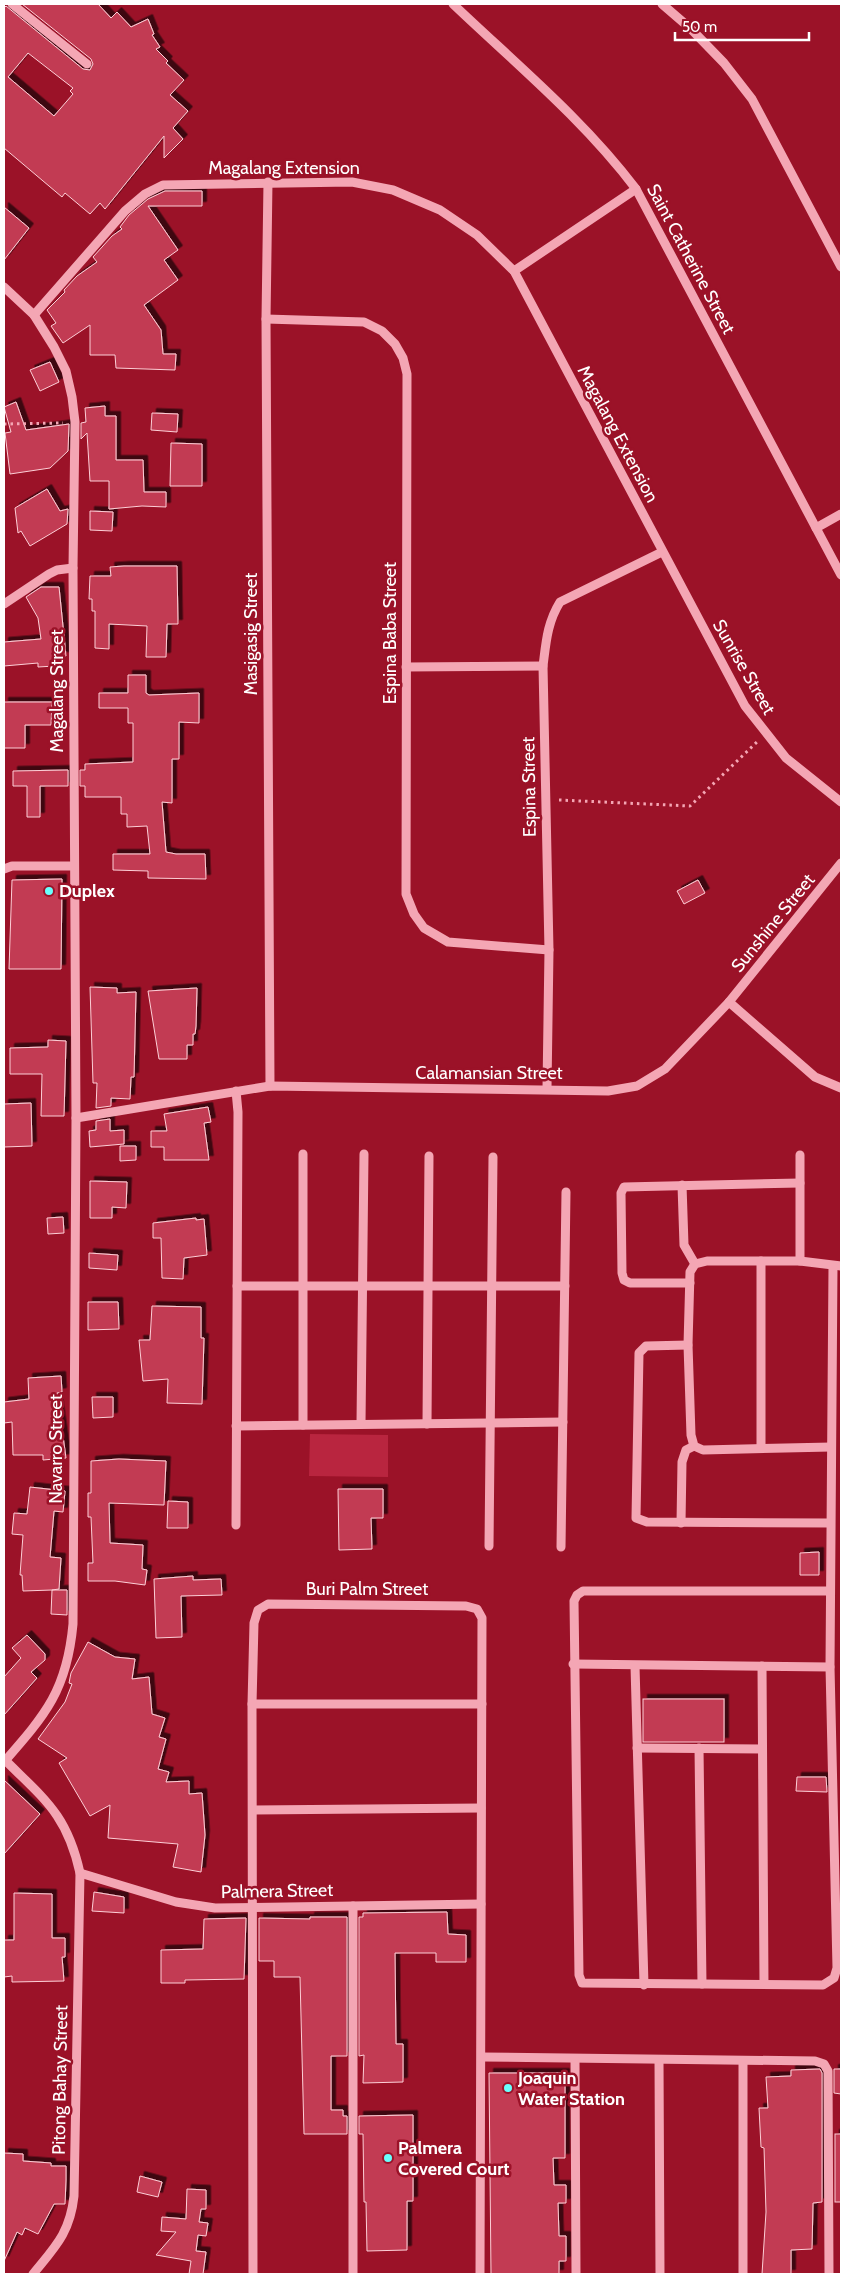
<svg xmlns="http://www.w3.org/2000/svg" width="845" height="2278" font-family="Cabin,sans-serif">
	<defs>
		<filter id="shadow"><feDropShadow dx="4.5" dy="-4.5" stdDeviation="0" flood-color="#0009"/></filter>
	</defs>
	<rect width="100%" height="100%" fill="#9b1228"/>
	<!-- park -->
	<polygon fill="#b9253f" points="310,1434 388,1435 388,1477 309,1476"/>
	<!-- building -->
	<g fill="#c23b52" stroke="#fdcfd7" fill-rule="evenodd" filter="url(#shadow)">
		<path d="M22,4H98L111,18L117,12L131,27L148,19L154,34L152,35L160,47L156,49L168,61L166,63L184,80L170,95L188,111L173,128L183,139L164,158V136L105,209L100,203L90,214L65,193L62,197L4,148V8L6,6L83,69L90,70L93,64L91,59ZM28,53L73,88L70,91L73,94L54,116L8,77Z"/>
		<polygon points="165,191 202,191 202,206 148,206 178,250 164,260 178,280 144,305 161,330 163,354 176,354 175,370 116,368 115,355 90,355 90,325 63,343 51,326 56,323 47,310 65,292 64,290 77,276 97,262 93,257 112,236 122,229 120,227 129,215 148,199"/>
		<polygon points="4,207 29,228 4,260"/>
		<polygon points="50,362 59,382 40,391 30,370"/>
		<polygon points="16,402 26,430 69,424 68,451 50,468 10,474 5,433 11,432 4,407"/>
		<polygon points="105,406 105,416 116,416 116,460 143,460 144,492 166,492 166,507 142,506 109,509 109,481 90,481 87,433 81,439 81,423 86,422 85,408"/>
		<polygon points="152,413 178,414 177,432 151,430"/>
		<polygon points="171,443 202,444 202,486 170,486"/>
		<polygon points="47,489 60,511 68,509 67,524 30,546 21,531 18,533 15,508"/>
		<polygon points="90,511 113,512 112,531 90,530"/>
		<polygon points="124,566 177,566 178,624 167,624 166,657 146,657 147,626 109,624 109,649 95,648 95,611 92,611 92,599 89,599 90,576 111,576 110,567"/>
		<polygon points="41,587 59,587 66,656 54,656 55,666 38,667 38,663 4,666 4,642 41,639 38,618 26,597"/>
		<polygon points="128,675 146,675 146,693 149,695 199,693 199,723 179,722 179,759 172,759 172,803 162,802 166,852 176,854 205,854 206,879 148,878 148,871 113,870 113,854 150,854 147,826 127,827 127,814 121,814 121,797 85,797 85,786 80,786 80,770 85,770 85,764 133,762 133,723 128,723 128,708 99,708 99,693 128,693"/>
		<polygon points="4,702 52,702 51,725 25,725 25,748 4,748"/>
		<polygon points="68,770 68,786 40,786 40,817 27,817 27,786 13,786 13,771"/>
		<polygon points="62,879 61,969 9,969 12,880"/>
		<polygon points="698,880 705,893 684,904 677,891"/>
		<polygon points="90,987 117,988 117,993 136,992 134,1077 131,1077 130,1099 111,1098 111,1106 96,1108 97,1083 93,1083"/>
		<polygon points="197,988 196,1026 195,1034 193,1034 193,1045 187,1045 187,1059 159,1059 148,991"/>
		<polygon points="48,1040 66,1041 64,1116 41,1116 42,1074 10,1074 10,1048 48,1047"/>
		<polygon points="31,1103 32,1146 4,1147 4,1104"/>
		<polygon points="208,1107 211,1122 204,1123 209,1160 164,1160 164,1147 151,1147 151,1131 167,1131 164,1114"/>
		<polygon points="110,1119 110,1131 124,1130 124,1144 90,1147 89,1131 96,1130 96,1121"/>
		<polygon points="120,1146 136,1146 136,1160 120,1161"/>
		<polygon points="90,1181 127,1182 126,1208 112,1207 112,1218 90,1218"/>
		<polygon points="63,1217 64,1233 48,1234 47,1218"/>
		<polygon points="196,1218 196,1220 204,1219 207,1255 184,1258 183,1279 162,1278 161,1238 153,1238 153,1223"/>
		<polygon points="89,1253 118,1255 117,1270 89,1268"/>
		<polygon points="88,1302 118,1302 119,1329 88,1330"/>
		<polygon points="152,1306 201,1307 201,1338 204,1338 202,1404 167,1403 168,1379 143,1381 139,1340 150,1340"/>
		<polygon points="61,1376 62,1392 57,1393 66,1458 43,1460 43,1455 13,1455 12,1422 4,1423 4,1402 29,1399 28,1378"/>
		<polygon points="92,1397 113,1397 113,1417 93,1418"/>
		<polygon points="119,1459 166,1461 164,1505 109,1503 110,1543 143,1545 142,1569 147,1570 145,1585 115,1581 88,1581 88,1563 93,1563 91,1517 88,1517 88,1493 91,1493 91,1461"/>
		<polygon points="30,1487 65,1491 63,1512 54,1511 50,1557 61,1558 59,1589 52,1590 67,1590 67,1615 51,1614 52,1590 23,1591 22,1575 20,1575 23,1535 12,1534 14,1513 27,1514"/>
		<polygon points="338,1489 383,1489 383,1518 371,1518 372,1549 339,1550"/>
		<polygon points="168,1501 188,1502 188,1528 167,1528"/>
		<polygon points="819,1552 819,1575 800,1575 800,1553"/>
		<polygon points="193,1576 193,1580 221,1579 222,1595 181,1596 182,1637 156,1638 154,1579"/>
		<polygon points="27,1635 45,1654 45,1660 31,1672 37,1678 4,1715 4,1677 21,1658 12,1648"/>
		<polygon points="88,1642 115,1657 135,1659 132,1679 149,1677 152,1714 165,1718 159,1737 166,1739 158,1769 169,1772 166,1782 189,1781 189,1794 202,1793 205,1835 201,1872 173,1867 178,1844 108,1838 110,1805 90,1816 59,1763 67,1758 38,1739 65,1702 72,1684 69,1683 71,1673"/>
		<rect x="643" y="1699" width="81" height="43"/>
		<polygon points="797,1777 826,1777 827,1792 796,1791"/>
		<polygon points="4,1780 40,1814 4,1854"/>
		<polygon points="94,1892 124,1897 124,1913 92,1911"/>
		<polygon points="14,1893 52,1894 52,1938 65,1938 65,1957 62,1957 64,1981 12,1982 12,1976 4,1977 4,1940 14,1940"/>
		<polygon points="447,1912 448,1934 466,1935 466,1962 436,1962 436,1953 395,1953 396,2044 403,2044 403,2082 363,2083 364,2055 359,2056 359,1917 363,1917 363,1913"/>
		<polygon points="310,1917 347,1917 347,2056 331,2056 331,2110 343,2110 343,2116 347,2116 347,2134 304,2134 300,1977 274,1977 274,1961 259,1961 259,1918 310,1919"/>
		<polygon points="246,1918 244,1979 185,1980 185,1983 161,1983 161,1950 203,1949 204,1919"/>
		<polygon points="820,2069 822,2073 822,2202 813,2203 812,2249 791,2250 791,2274 762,2274 766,2212 764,2148 761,2147 759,2108 768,2108 766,2077 791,2076 791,2070"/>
		<polygon points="834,2069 841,2069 841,2094 834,2093"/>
		<polygon points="489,2073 565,2073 565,2158 553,2158 554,2185 566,2185 566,2203 558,2203 559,2236 566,2236 566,2261 559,2261 559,2274 491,2274"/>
		<polygon points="413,2115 413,2201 407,2201 407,2250 367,2251 366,2202 364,2202 363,2134 359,2134 359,2116"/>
		<rect x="835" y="2134" width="6" height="68"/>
		<polygon points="4,2153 23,2154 23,2161 51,2163 51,2166 66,2166 66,2180 65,2204 54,2204 38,2234 25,2228 22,2235 17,2232 4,2261"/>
		<polygon points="140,2176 162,2182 158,2197 137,2192"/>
		<polygon points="187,2189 206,2190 206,2209 201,2209 199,2222 208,2223 206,2236 198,2235 196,2251 206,2252 203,2274 189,2274 191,2261 156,2255 176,2232 161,2231 162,2217 186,2219"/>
	</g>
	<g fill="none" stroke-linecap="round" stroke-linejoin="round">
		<!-- path -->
		<g stroke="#f4a6b4" stroke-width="3" stroke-dasharray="2.5 4" stroke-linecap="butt">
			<polyline points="4,424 63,423"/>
			<polyline points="559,800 690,806 757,742"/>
		</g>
		<!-- minor -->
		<g stroke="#f4a6b4" stroke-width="9">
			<polyline points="12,4 87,64"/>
			<path d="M453,4C516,64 583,119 636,189L841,575"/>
			<polyline points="662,4 691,29 724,63 752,99 841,267"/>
			<polyline points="268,182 266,319 270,1086"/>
			<polyline points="514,271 636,189"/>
			<path d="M4,287L34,315L54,347L66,371L72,397L75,422L73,568L76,1118L73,1624C67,1690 46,1714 4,1762"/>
			<polyline points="34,315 125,211 145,194 163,185 352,182 393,190 440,210 477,235 514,271 745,706 786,758 841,802"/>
			<polyline points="266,319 364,322 382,331 395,344 403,358 407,374 406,894 414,914 424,928 448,942 549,950"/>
			<polyline points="816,528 841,514"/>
			<polyline points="4,604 49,574 57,570 73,568"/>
			<polyline points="406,667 543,666"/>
			<polyline points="4,869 12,866 74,866"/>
			<polyline points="729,1002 815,1077 841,1088"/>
			<path d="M547,1088L549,950L543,666C546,643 547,623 560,602L662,552"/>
			<polyline points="76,1118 270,1086 608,1091 637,1086 665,1069 729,1002 841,863"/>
			<polyline points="682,1185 684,1245 695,1264"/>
			<polyline points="761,1261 761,1448"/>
			<polyline points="800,1261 800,1155"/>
			<polyline points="690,1283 630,1283 624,1280 622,1273 621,1193 624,1187 800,1183"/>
			<polyline points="237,1286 565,1286"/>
			<polyline points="688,1345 646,1346 639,1353 636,1518 647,1522 830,1523"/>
			<polyline points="361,1424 364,1154"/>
			<polyline points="427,1424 429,1156"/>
			<polyline points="303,1425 303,1154"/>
			<polyline points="236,1426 563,1422"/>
			<polyline points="831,1447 703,1450 694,1446 691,1435 688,1345 690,1272 695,1264 707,1261 800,1261 841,1266"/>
			<polyline points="681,1523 682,1462 686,1450 694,1446"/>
			<polyline points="236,1525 238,1112 236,1091"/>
			<polyline points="489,1546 493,1157"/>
			<polyline points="561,1547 566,1192"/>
			<polyline points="830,1591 583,1591 577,1595 574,1601 579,1975 582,1983 823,1985 834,1978 837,1968 830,1667 833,1266"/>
			<polyline points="573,1664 830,1667"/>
			<polyline points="635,1666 644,1985"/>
			<polyline points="762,1666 764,1984"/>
			<polyline points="252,1704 482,1704"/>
			<polyline points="637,1748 762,1749"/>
			<polyline points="699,1748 702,1984"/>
			<path d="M4,1759C44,1799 67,1814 80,1873L74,2196C70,2233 55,2247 33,2274"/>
			<polyline points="253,1810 481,1808"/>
			<polyline points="80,1873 176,1902 215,1908 481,1904"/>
			<polyline points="353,1906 353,2274"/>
			<polyline points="482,2057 815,2061 824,2064 828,2071 829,2274"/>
			<polyline points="575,2060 576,2274"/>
			<polyline points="659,2060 660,2274"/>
			<polyline points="743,2061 743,2274"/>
			<polyline points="253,2274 252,1704 254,1623 258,1610 268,1604 466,1606 477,1609 482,1618 480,2274"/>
		</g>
	</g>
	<!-- markers -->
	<g fill="#69fffd" stroke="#9b1228" stroke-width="2">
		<circle cx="49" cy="891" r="5"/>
		<circle cx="508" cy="2088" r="5"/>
		<circle cx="388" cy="2158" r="5"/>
	</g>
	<g text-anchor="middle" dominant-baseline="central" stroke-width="5" stroke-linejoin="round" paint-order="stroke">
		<!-- street labels -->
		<g font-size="18" fill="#fff" stroke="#9b1228">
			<text x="284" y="168">Magalang Extension</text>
			<text transform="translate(691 259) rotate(62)">Saint Catherine Street</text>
			<text transform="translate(618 434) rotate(62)">Magalang Extension</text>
			<text transform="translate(390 633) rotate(-90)">Espina Baba Street</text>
			<text transform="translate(251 634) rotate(-90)">Masigasig Street</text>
			<text transform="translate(744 667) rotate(60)">Sunrise Street</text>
			<text transform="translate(57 691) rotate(-90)">Magalang Street</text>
			<text transform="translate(529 787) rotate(-91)">Espina Street</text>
			<text transform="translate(773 923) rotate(-51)">Sunshine Street</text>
			<text x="489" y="1073">Calamansian Street</text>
			<text transform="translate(56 1449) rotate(-90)">Navarro Street</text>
			<text x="367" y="1589">Buri Palm Street</text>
			<text transform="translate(277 1891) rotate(-1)">Palmera Street</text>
			<text transform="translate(60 2080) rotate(-89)">Pitong Bahay Street</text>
		</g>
		<!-- poi labels -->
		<g font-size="18" font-weight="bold" fill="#fff" stroke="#9b1228" text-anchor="start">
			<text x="59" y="891">Duplex</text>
			<text x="518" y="2078">Joaquin<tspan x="518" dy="21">Water Station</tspan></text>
			<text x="398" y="2148">Palmera<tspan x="398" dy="21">Covered Court</tspan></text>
		</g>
	</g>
	<!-- border -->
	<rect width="845" height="2278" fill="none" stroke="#ffffff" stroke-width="10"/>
	<!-- scale -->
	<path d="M675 32v8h134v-8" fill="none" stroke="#ffffff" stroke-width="2.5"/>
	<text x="682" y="32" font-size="15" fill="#ffffff" stroke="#9b1228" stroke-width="4" paint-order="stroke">50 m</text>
</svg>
